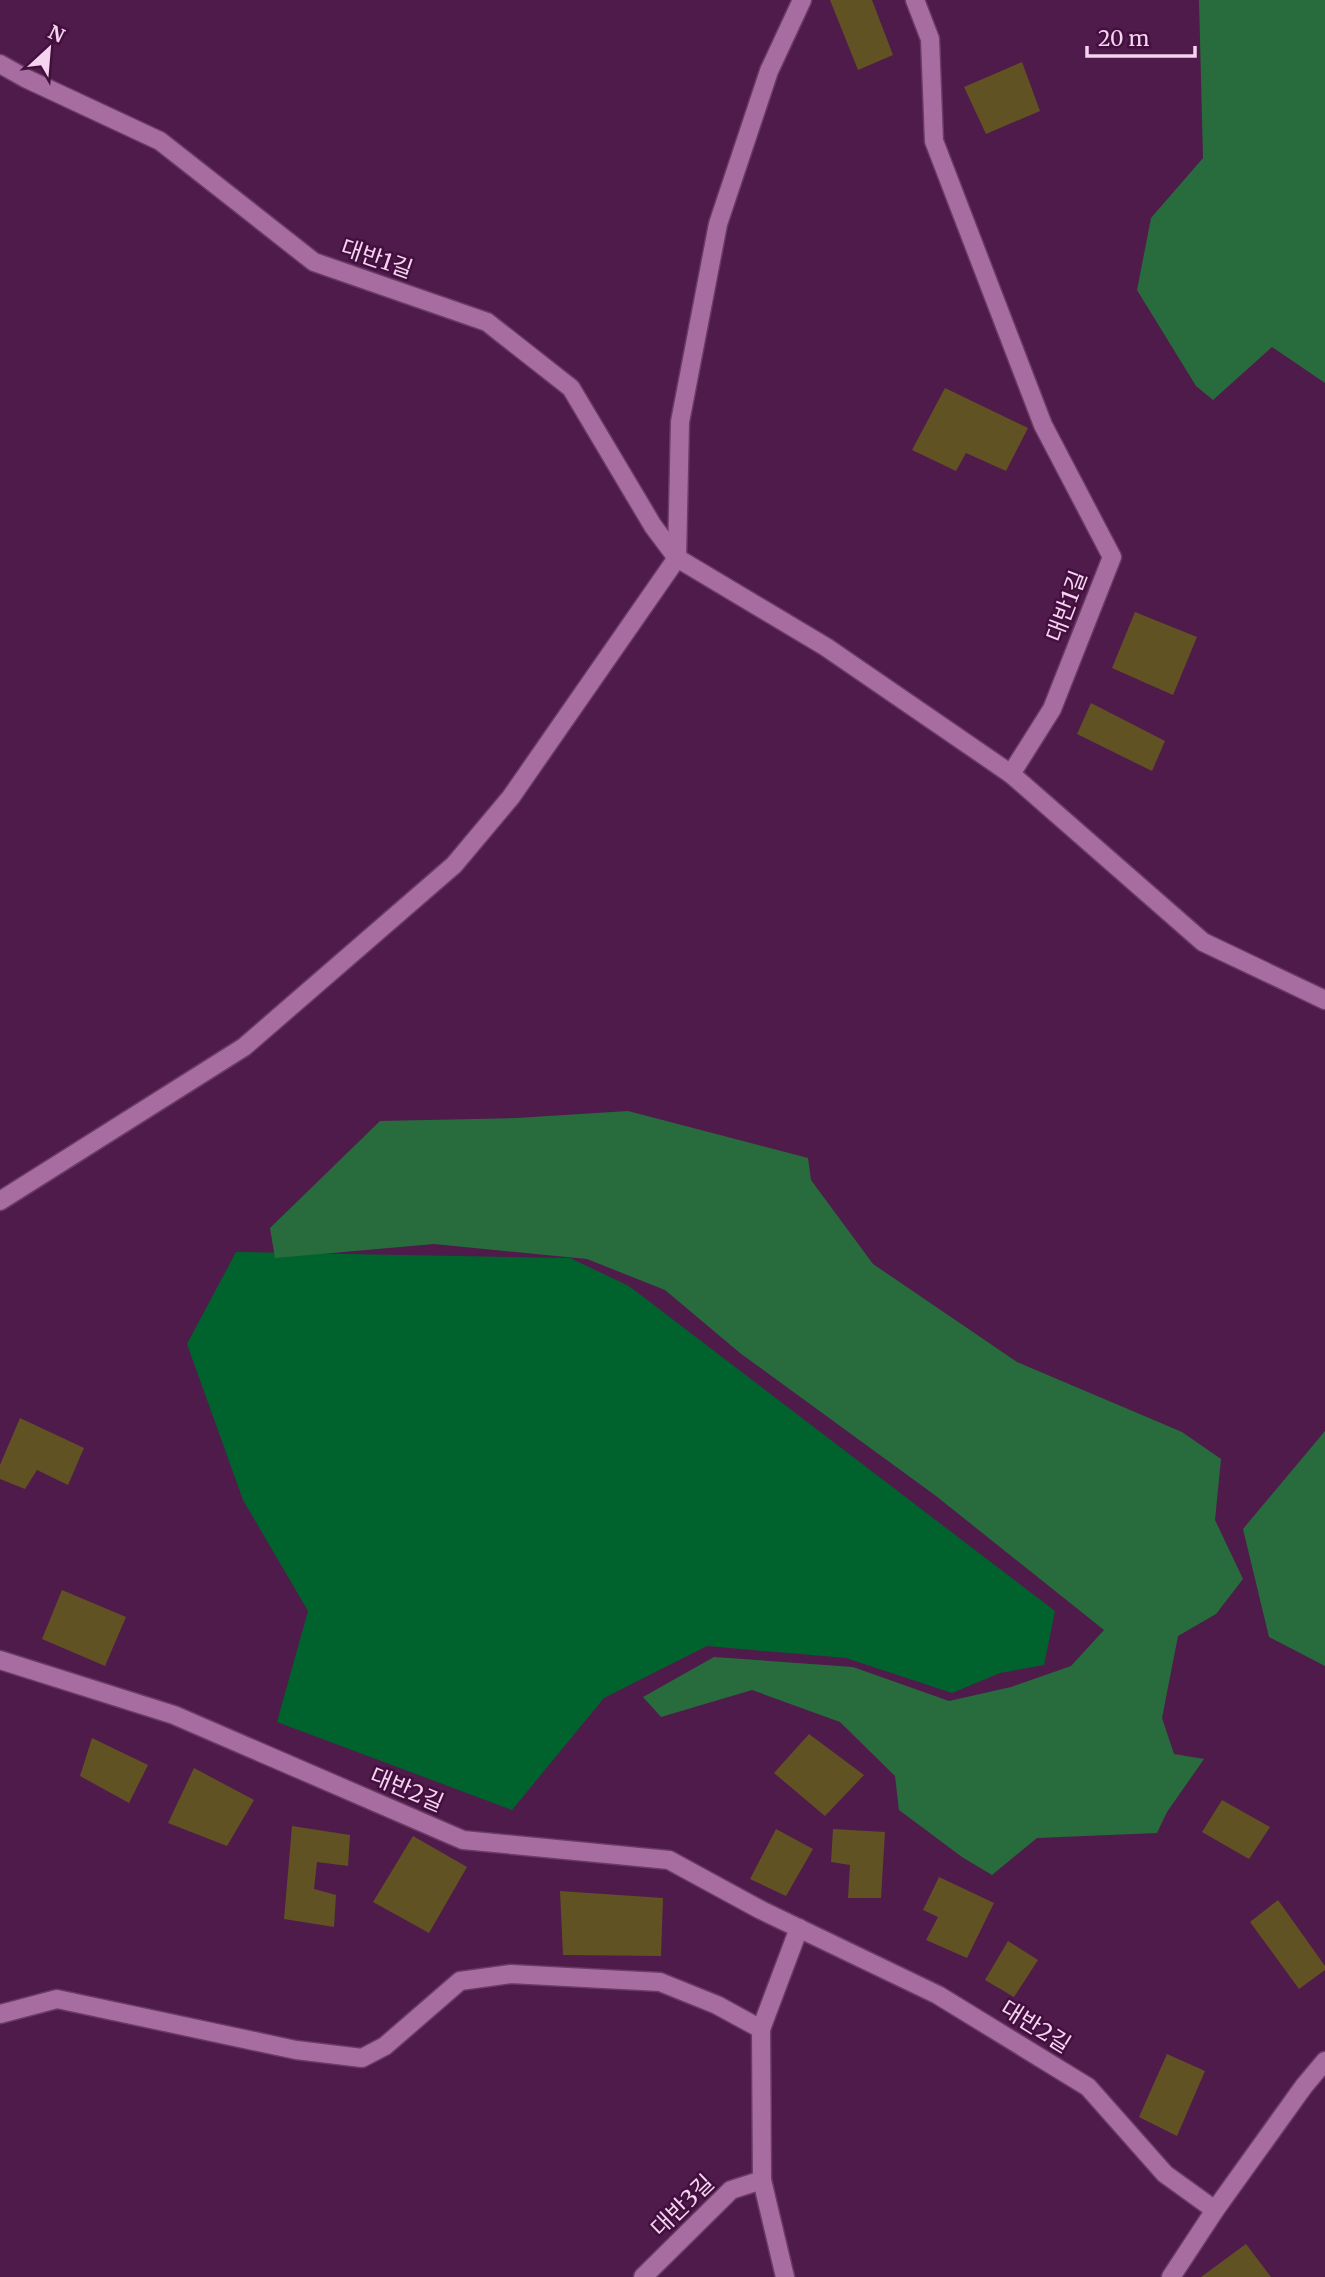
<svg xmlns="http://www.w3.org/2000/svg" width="1325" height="2277" font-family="Merriweather,'Noto Sans KR',serif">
	<rect width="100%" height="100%" fill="#4f1b4a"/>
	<!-- green -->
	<polygon fill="#00632d" points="236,1252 570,1258 629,1286 1055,1611 1044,1665 1000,1673 952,1693 846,1658 707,1646 604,1698 512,1810 277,1722 308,1611 243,1500 187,1344"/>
	<!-- forest -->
	<g fill="#286c3e">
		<polygon points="1199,0 1325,0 1325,383 1272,347 1213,400 1196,386 1137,290 1151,218 1203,158"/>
		<polygon points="628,1111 808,1158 811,1180 873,1264 1017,1362 1182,1432 1221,1459 1215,1520 1243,1579 1216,1614 1178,1636 1162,1718 1174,1754 1204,1759 1167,1812 1157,1833 1037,1838 992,1875 962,1857 899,1810 895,1776 840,1722 752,1690 661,1717 643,1697 714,1657 853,1667 949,1701 1011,1687 1071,1666 1104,1630 936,1496 740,1353 665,1290 587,1259 434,1244 275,1258 270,1228 380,1121 517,1118"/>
		<polygon points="1325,1431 1325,1666 1269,1637 1243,1529"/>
	</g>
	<!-- building -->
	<g fill="#615224">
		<polygon points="830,0 872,0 893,55 858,70"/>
		<polygon points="1022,62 1040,111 986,134 964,87"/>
		<polygon points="945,388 1028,428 1006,471 966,453 956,471 912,450"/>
		<polygon points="1135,612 1197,637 1173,695 1112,668"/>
		<polygon points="1091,703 1165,741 1152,771 1077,734"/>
		<polygon points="20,1418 84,1448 68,1485 37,1470 25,1489 0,1479 0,1465"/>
		<polygon points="62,1590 126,1617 105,1666 42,1639"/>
		<polygon points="809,1734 864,1775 825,1816 774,1773"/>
		<polygon points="92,1738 148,1765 129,1803 80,1776"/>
		<polygon points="194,1768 254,1800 227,1846 168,1823"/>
		<polygon points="1222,1800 1270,1827 1249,1859 1202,1832"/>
		<polygon points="292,1826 350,1835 348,1866 317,1862 314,1889 336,1895 334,1927 284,1919"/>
		<polygon points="776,1829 813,1849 786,1896 750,1879"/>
		<polygon points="833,1829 885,1832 881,1898 848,1898 850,1865 831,1862"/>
		<polygon points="413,1836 467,1867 429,1933 373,1902"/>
		<polygon points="939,1877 994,1903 967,1958 926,1940 938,1917 923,1910"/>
		<polygon points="560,1891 663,1898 661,1956 563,1955"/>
		<polygon points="1278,1900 1325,1966 1325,1970 1299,1989 1250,1922"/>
		<polygon points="1008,1941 1038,1960 1014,1997 985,1980"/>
		<polygon points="1167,2054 1205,2071 1177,2136 1139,2117"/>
		<polygon points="1246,2244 1271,2277 1201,2277"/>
	</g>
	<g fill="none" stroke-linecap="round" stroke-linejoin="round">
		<defs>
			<g id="minor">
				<polyline points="0,64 25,78 160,141 314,262 487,322 571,388 653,526 677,558 826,647 1011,774 1052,709 1112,557 1043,425 934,141 930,39 915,0"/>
				<polyline points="677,558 680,422 718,224 769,71 802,0"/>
				<polyline points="1011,774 1203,942 1325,1000"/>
				<polyline points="0,1201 244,1047 454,865 511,797 677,558"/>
				<polyline points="0,1660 174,1715 463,1840 669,1860 761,1910 938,1995 1088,2087 1165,2174 1215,2210"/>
				<polyline points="0,2014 57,1999 296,2050 362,2058 385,2046 460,1981 511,1974 660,1982 717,2005 761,2029"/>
				<polyline points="643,2277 731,2190 762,2180"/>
				<polyline points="785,2277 762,2180 761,2029 799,1928"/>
				<polyline points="1171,2277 1215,2210 1304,2086 1325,2061"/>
			</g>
		</defs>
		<!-- minor casing -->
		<use href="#minor" stroke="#693b65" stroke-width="21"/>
		<!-- minor -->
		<use href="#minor" stroke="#a86da0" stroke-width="18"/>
	</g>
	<g text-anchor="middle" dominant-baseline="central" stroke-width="5" stroke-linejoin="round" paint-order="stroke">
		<!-- street labels -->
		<g font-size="23" fill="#f4d4ef" stroke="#430f3f">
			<text transform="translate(377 258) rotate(19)">대반1길</text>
			<text transform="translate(1066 606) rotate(-69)">대반1길</text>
			<text transform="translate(407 1789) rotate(23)">대반2길</text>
			<text transform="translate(1036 2026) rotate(32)">대반2길</text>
			<text transform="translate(682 2205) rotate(-44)">대반3길</text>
		</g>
	</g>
	<!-- north arrow -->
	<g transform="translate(49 49) rotate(26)" stroke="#430f3f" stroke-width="5" paint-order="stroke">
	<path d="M0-5L12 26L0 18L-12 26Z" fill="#f4d4ef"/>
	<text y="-10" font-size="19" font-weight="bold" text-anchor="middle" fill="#f4d4ef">N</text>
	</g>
	<!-- scale -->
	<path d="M1087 46v10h108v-10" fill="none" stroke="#f4d4ef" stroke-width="3.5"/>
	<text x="1098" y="46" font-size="21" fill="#f4d4ef" stroke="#430f3f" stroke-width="5" paint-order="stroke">20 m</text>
</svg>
